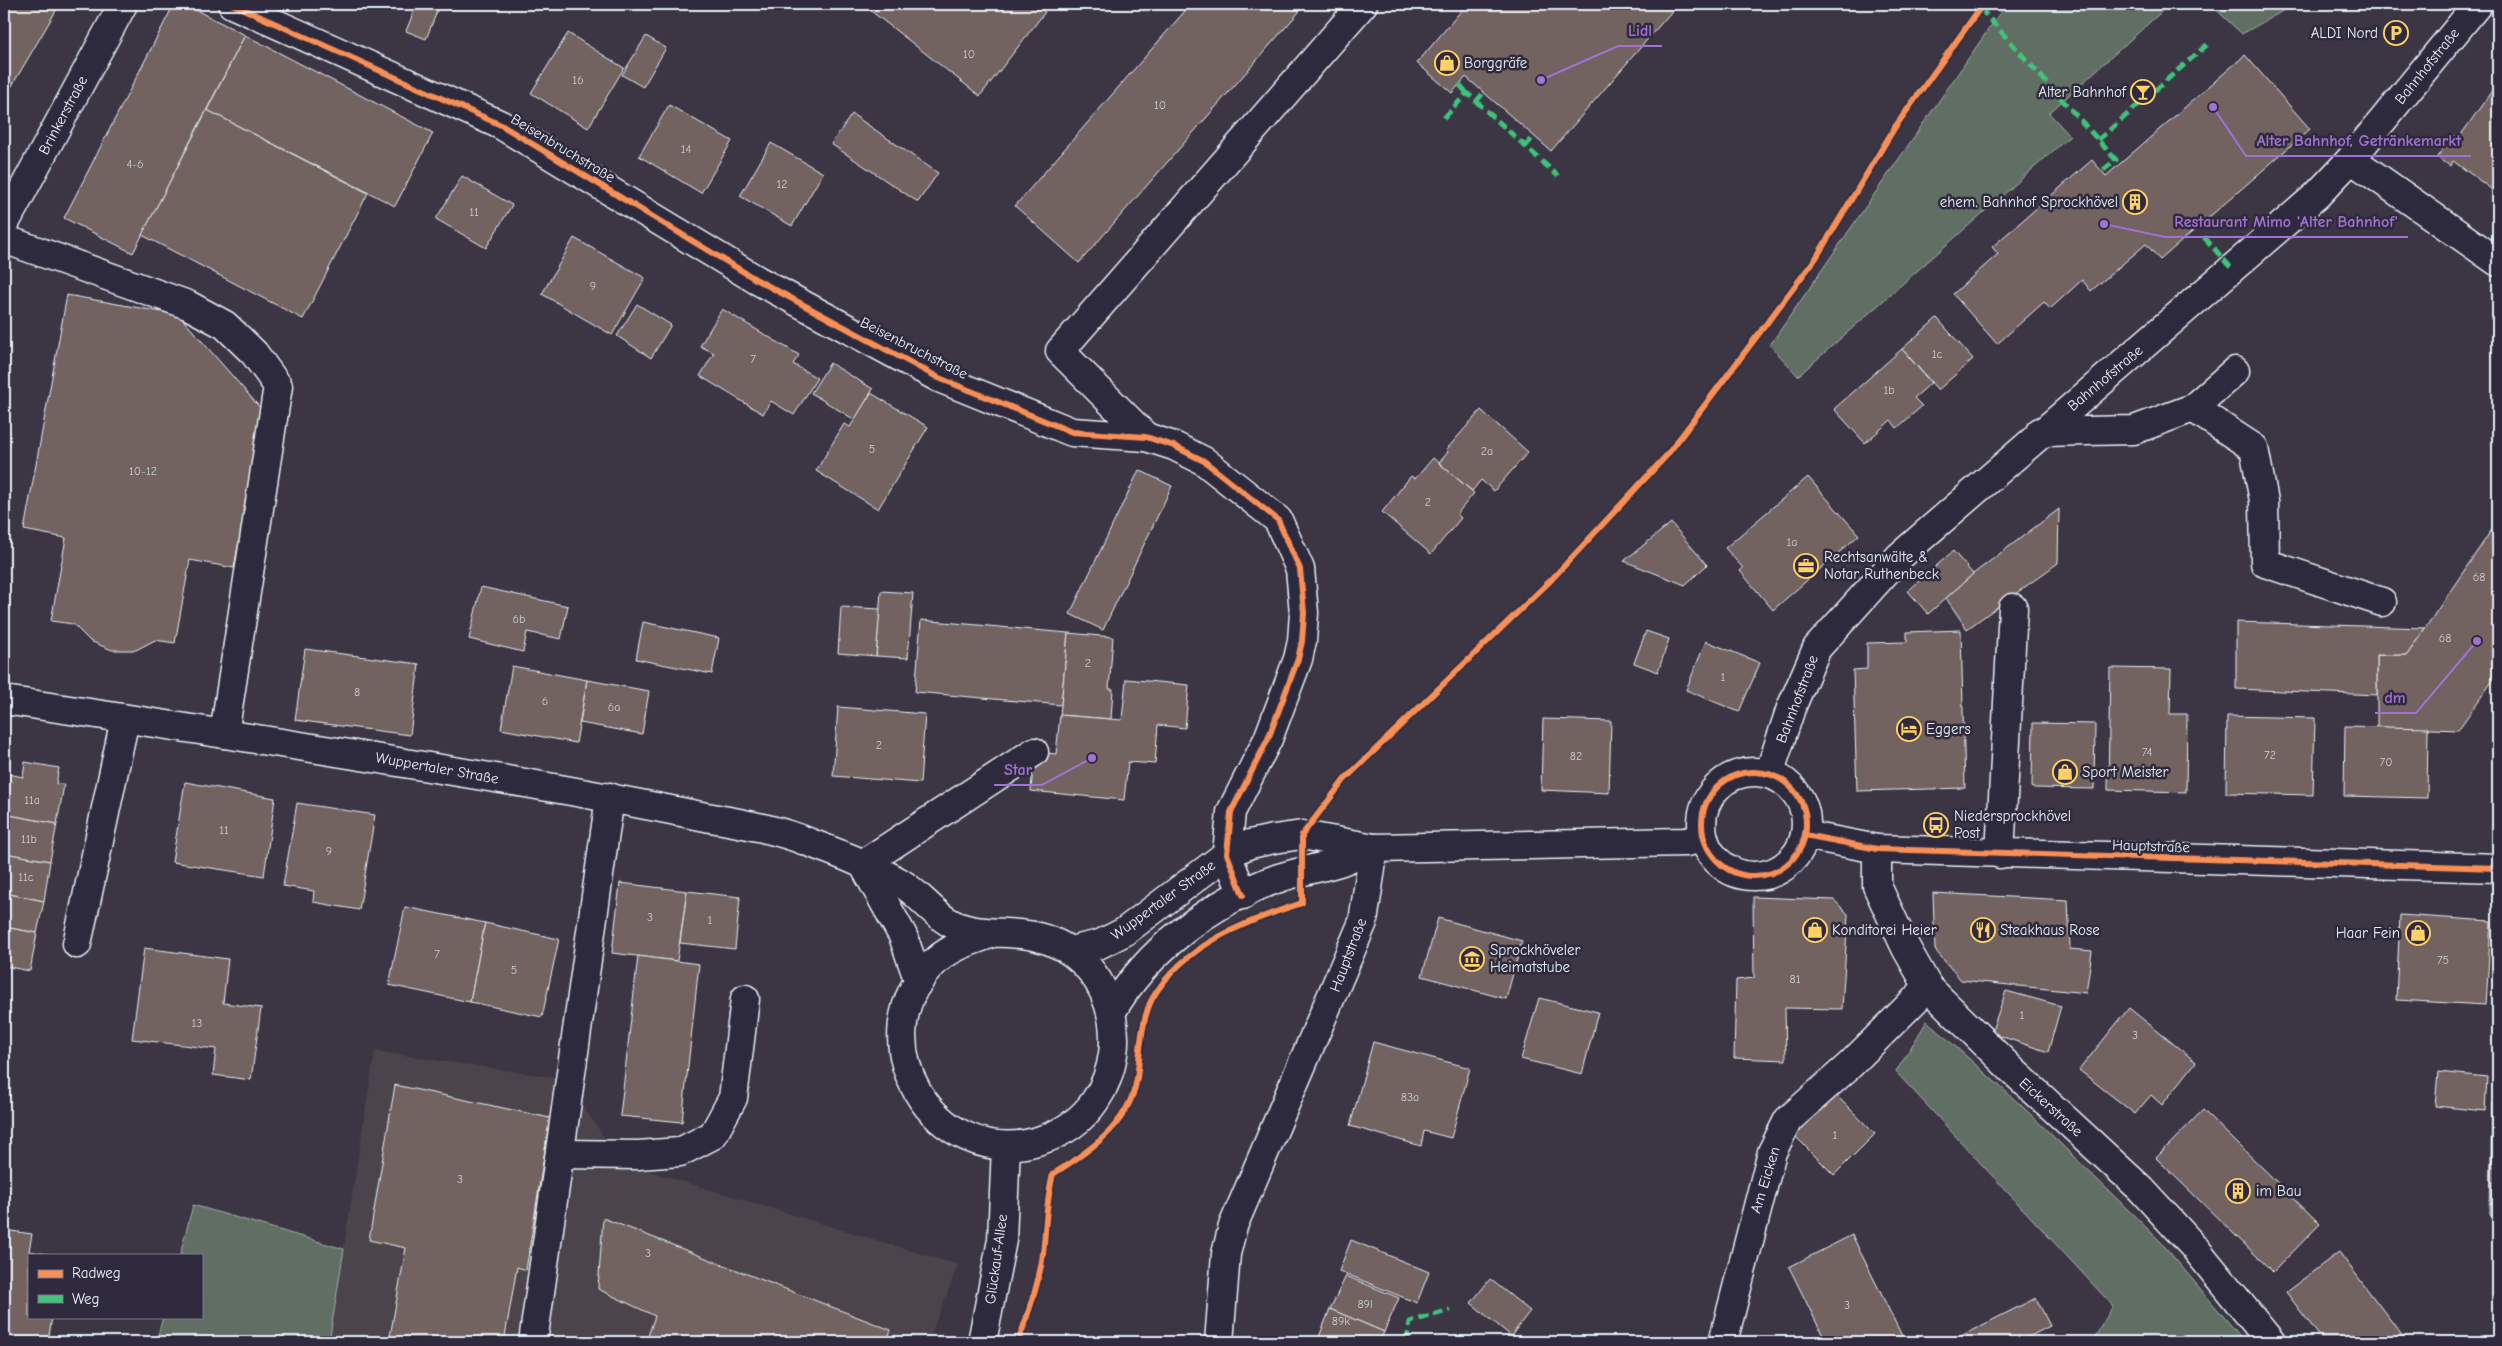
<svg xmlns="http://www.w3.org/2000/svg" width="2502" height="1346" font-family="'Comic Neue',sans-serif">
	<rect width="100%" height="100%" fill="#3c3644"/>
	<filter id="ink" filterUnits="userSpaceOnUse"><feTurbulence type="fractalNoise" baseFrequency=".02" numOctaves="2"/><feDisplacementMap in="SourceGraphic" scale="10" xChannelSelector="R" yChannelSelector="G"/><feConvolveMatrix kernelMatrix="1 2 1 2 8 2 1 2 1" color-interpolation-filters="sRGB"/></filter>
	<g filter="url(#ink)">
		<!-- built -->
		<polygon fill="#4c444c" points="375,1051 564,1079 622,1163 958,1265 928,1342 329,1342"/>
		<!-- green -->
		<g fill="#606e64" stroke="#a4b0ae">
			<polygon points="2006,4 2170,4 2049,113 2070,136 1798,376 1770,345"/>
			<polygon points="2210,4 2295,4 2242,34"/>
			<polygon points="1927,1021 2023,1107 2160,1241 2245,1342 2092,1342 2113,1306 1896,1072"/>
			<polygon points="193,1205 344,1249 329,1342 156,1342 163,1317 201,1317 201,1255 180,1255"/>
		</g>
		<!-- building -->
		<g fill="#726460" stroke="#e8f1f8">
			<polygon points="4,4 49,4 57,9 10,89 4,86"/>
			<polygon points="174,4 184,4 245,35 133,253 64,218"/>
			<polygon points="417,4 440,4 426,39 406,31"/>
			<polygon points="862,4 1035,4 1045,12 980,96"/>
			<polygon points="1191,4 1306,4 1079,263 1015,206"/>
			<polygon points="1467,4 1678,4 1551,151 1466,77 1452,93 1417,63"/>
			<polygon points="568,33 624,68 588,128 531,93"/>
			<polygon points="245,35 433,133 395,206 207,110"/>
			<polygon points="646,36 666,48 643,87 622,75"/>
			<polygon points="2245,55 2310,129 2160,260 2146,244 2091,291 2082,280 2050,309 2044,302 1997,344 1953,294 1998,254 1992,247 2092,160 2106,176"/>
			<polygon points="2498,82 2498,194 2453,161 2450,166 2437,157 2453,135 2458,139"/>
			<polygon points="669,105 732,141 701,193 639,156"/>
			<polygon points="207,110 368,193 303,319 142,235"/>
			<polygon points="852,114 938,173 918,202 831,144"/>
			<polygon points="771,143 823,173 792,226 740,196"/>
			<polygon points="462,176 512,205 486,248 436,219"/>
			<polygon points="574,238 645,278 612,335 542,294"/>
			<polygon points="67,295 179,315 263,411 234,568 190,560 175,643 155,640 136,650 112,650 90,641 73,624 51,621 66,538 24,530"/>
			<polygon points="637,304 671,325 651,358 617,336"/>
			<polygon points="722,309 799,355 793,364 817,378 794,415 771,401 763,414 700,376 714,353 700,346"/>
			<polygon points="1937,318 1973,359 1938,390 1902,349"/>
			<polygon points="1902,349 1931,383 1914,398 1922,406 1897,428 1891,420 1865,443 1834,409"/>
			<polygon points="830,363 873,389 855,420 811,393"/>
			<polygon points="871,393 928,427 878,509 816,471 844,424 850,427"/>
			<polygon points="1481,410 1528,452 1494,491 1481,480 1472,491 1439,463 1448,452 1446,450"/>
			<polygon points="1433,458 1474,493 1457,514 1461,518 1431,554 1382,512 1411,476 1415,479"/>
			<polygon points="1139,470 1172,486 1103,630 1070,614"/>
			<polygon points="1808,477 1859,535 1773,610 1740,571 1743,568 1725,548"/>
			<polygon points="2059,509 2058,563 1967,629 1946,598 1973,574"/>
			<polygon points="1671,523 1707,565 1685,585 1624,561"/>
			<polygon points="2495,525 2498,527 2498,673 2458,730 2377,727 2377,655 2407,655"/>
			<polygon points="1953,551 1973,574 1928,614 1908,591"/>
			<polygon points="481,587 568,606 561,639 527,632 523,652 469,639"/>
			<polygon points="881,591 913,593 908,658 876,656"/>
			<polygon points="841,607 880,609 876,656 838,653"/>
			<polygon points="921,620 1068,633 1061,705 915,692"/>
			<polygon points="643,622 719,638 712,674 636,659"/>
			<polygon points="2236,622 2425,628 2407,655 2377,655 2377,695 2236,689"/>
			<polygon points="1961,630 1965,788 1857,791 1853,670 1867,669 1867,643 1907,642 1907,632"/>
			<polygon points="1646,631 1669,639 1658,672 1634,663"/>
			<polygon points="1068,633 1113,637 1109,689 1113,689 1111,719 1060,715"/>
			<polygon points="1706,641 1760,663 1739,712 1686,690"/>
			<polygon points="305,649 419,664 410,735 295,720"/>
			<polygon points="512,666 587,680 576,743 501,729"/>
			<polygon points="2110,668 2171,669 2170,714 2187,714 2186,792 2108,790"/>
			<polygon points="1126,679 1189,685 1185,728 1158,725 1155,764 1128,762 1124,800 1031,791 1034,752 1056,754 1060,715 1122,720"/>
			<polygon points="587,680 649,691 642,734 580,723"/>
			<polygon points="838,707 925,714 920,783 833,776"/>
			<polygon points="2227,716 2315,718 2313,795 2226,793"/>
			<polygon points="1543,719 1611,721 1609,793 1541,790"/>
			<polygon points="2033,723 2095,724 2094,789 2032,788"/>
			<polygon points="2345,726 2428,728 2427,798 2344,796"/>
			<polygon points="25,762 59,768 56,784 64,785 57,824 4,814 4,773 23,777"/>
			<polygon points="185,782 275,798 264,876 172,862"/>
			<polygon points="297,803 375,815 359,910 313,902 314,891 283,886"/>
			<polygon points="4,814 57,824 50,861 4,853"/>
			<polygon points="4,853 50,861 44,901 4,893"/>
			<polygon points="620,883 687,891 677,961 612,953"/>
			<polygon points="687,891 740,897 735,949 680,943"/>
			<polygon points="4,893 44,901 37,933 4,927"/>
			<polygon points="1933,893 2068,900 2070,949 2092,951 2086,993 1961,980 1935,950"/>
			<polygon points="1753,897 1834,900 1848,914 1842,1009 1785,1008 1786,1060 1734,1058 1736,980 1754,978"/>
			<polygon points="405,907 485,923 470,1002 389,985"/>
			<polygon points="2400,915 2491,921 2486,1005 2396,1000"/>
			<polygon points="1438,918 1522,941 1506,999 1422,976"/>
			<polygon points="485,923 559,939 542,1017 470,1002"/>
			<polygon points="4,927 37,933 30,971 4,966"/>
			<polygon points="144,948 228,959 223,1003 261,1008 251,1080 213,1075 216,1049 132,1039"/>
			<polygon points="638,956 699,964 682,1122 620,1116"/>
			<polygon points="2006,991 2061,1006 2048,1052 1991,1033"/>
			<polygon points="1539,998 1598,1012 1582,1074 1521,1059"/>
			<polygon points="2129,1008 2196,1062 2162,1105 2151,1095 2135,1114 2079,1070"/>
			<polygon points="1373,1042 1470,1068 1451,1138 1424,1131 1421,1146 1350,1126"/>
			<polygon points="2438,1072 2487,1077 2485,1111 2435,1106"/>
			<polygon points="395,1085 550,1118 526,1270 517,1267 504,1342 389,1342 406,1248 369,1240"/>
			<polygon points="1836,1095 1875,1134 1834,1175 1795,1136"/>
			<polygon points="2492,1103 2498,1103 2498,1220 2490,1215"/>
			<polygon points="2203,1110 2320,1224 2273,1272 2156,1158"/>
			<polygon points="603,1218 891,1330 886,1342 646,1342 655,1316 598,1289"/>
			<polygon points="4,1230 32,1234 29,1251 53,1255 29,1255 29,1317 52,1317 48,1342 4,1342"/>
			<polygon points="1852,1235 1905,1342 1826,1342 1789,1267"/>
			<polygon points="1351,1240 1429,1272 1417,1303 1339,1271"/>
			<polygon points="2339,1252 2407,1342 2324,1342 2286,1292"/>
			<polygon points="1346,1276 1399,1298 1384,1332 1330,1309"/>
			<polygon points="1490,1279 1530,1311 1511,1336 1471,1303"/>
			<polygon points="2036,1298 2050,1326 2019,1342 1949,1342"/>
			<polygon points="1330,1309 1384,1332 1379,1342 1317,1342"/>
		</g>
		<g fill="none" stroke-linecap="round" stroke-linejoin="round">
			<defs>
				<g id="minor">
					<polyline points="232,4 501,125 757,280 939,378 1072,432 1146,437 1174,446 1204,461 1278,520 1300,569 1304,613 1302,641 1298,659 1268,739 1231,812 1227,854 1243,895"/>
					<polyline points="2351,159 2498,262"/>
					<polyline points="4,225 123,4"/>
					<polyline points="4,239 188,305 225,325 254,353 278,386 224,734"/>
					<polyline points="2193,408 2254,448 2264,501 2265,563 2382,602"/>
					<polyline points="2040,432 2134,430 2193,408 2235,371"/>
					<polyline points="1146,437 1060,351 1363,4"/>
					<polyline points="1769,774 1791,708 1817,648 1900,556 2317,195 2351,159 2478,4"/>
					<polyline points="1877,849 1877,886 1906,948 1928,987 2013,1071 2141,1189 2195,1248 2271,1342"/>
					<polyline points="2000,854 2013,608"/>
					<polyline points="863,864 1034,752"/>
					<polyline points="77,944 125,719"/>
					<polyline points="560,1154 638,1155 680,1152 713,1135 733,1098 745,999"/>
					<polyline points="533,1342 610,797"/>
					<polyline points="1219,1342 1226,1254 1233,1226 1363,922 1374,848"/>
					<polyline points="1723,1342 1772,1152 1788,1120 1850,1065 1928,987"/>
				</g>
				<g id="major">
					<path d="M4,700C178,726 351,754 525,783C584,793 642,804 701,816C737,823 774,828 808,842C840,854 872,866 901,883C918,893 930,910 947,921C974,938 1008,929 1038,937C1110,955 1135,1043 1095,1101C1082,1120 1063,1133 1041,1140C934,1175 853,1035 937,960C953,946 971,941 990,934"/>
					<circle cx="1754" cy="824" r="52"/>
					<polyline points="1805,835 1877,849 2498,868"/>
					<polyline points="863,864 903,936 919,982"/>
					<polyline points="1070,951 1100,944 1124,932 1227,854 1250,844 1274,839 1302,835 1374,848 1686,842 1704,838"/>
					<path d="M1112,1011C1147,950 1213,901 1279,878C1300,871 1321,868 1342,861C1353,857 1363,852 1374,848"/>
					<polyline points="982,1342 1002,1240 1006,1146"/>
				</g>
			</defs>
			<!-- minor casing -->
			<use href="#minor" stroke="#e8f1f8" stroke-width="31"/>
			<!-- major casing -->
			<use href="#major" stroke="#e8f1f8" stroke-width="31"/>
			<!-- minor -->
			<use href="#minor" stroke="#2f2a3d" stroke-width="28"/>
			<!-- major -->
			<use href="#major" stroke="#2f2a3d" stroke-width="28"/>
			<!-- quiet -->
			<g stroke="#40c37c" stroke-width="5" stroke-dasharray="10 5" stroke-linecap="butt">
				<polyline points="1980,8 2116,160 2102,171"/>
				<polyline points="1459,84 1467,93"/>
				<polyline points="1476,102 1484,92"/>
				<polyline points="1444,118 1467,93 1558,176"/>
				<polyline points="2098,140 2209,43"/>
				<polyline points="1525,147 1534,136"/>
				<polyline points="2204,237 2233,270"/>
				<polyline points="1407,1342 1410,1322 1450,1310"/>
			</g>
			<defs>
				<g id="cycleway">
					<polyline points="232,4 501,125 757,280 939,378 1072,432 1146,437 1174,446 1204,461 1278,520 1300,569 1304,613 1302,641 1298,659 1268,739 1231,812 1227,854 1243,895"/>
					<circle cx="1754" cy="824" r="52"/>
					<polyline points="1805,835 1877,849 2498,868"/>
					<path d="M1018,1342C1028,1314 1039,1283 1043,1254C1046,1225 1046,1202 1053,1174C1093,1149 1134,1121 1138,1070C1140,1049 1142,1018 1152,999C1183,945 1246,921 1302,903V835L1345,779L1551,580L1667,455L1816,258L1895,127L1983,4"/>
				</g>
			</defs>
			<!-- cycleway casing -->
			<use href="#cycleway" stroke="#2f2a3d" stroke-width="9"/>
			<!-- cycleway -->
			<use href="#cycleway" stroke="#f78f57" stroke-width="6"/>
		</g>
	</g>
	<!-- icons -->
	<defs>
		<symbol id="parking-ring" viewBox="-11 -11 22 22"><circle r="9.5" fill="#2f2a3d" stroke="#ffd166" stroke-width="1.5"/><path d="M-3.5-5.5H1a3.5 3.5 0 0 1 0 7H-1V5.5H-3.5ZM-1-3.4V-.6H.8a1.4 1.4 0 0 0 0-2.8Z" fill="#ffd166"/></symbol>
		<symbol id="shop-ring" viewBox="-11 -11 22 22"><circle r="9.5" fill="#2f2a3d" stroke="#ffd166" stroke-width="1.5"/><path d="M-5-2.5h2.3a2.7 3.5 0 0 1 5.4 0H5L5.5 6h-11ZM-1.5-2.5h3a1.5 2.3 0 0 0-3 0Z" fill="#ffd166"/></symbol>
		<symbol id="bar-ring" viewBox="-11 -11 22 22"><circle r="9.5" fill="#2f2a3d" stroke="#ffd166" stroke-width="1.5"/><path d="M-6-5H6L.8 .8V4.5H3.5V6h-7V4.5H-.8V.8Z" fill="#ffd166"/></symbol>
		<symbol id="building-ring" viewBox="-11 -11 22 22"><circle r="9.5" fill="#2f2a3d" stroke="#ffd166" stroke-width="1.5"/><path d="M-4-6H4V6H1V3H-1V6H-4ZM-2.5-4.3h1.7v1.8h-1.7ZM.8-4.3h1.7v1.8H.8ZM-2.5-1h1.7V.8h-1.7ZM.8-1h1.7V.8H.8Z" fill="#ffd166"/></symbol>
		<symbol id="office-ring" viewBox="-11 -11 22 22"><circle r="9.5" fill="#2f2a3d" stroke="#ffd166" stroke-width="1.5"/><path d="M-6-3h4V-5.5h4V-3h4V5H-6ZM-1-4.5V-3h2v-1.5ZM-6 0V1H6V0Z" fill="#ffd166"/></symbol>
		<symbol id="hotel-ring" viewBox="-11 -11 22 22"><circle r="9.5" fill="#2f2a3d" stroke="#ffd166" stroke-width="1.5"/><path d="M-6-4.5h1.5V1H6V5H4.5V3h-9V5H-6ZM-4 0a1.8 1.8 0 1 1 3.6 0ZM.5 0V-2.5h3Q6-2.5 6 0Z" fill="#ffd166"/></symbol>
		<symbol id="bus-ring" viewBox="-11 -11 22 22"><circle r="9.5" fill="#2f2a3d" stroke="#ffd166" stroke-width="1.5"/><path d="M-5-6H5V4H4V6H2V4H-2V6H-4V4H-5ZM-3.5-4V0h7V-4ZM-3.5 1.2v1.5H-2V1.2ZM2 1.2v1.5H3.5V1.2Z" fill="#ffd166"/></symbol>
		<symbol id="restaurant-ring" viewBox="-11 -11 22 22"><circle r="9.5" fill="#2f2a3d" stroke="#ffd166" stroke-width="1.5"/><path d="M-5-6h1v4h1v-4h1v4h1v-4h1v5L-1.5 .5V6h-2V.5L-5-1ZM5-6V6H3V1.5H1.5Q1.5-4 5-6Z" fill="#ffd166"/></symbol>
		<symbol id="museum-ring" viewBox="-11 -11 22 22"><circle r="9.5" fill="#2f2a3d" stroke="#ffd166" stroke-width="1.5"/><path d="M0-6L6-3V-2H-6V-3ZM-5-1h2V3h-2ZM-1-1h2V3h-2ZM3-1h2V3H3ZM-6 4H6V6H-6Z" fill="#ffd166"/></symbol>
	</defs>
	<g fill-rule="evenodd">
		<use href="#parking-ring" x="2382" y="19" width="28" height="28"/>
		<use href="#shop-ring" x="1433" y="49" width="28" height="28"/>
		<use href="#bar-ring" x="2129" y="78" width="28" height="28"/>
		<use href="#building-ring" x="2121" y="188" width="28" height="28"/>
		<use href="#office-ring" x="1792" y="552" width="28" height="28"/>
		<use href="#hotel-ring" x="1895" y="715" width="28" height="28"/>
		<use href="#shop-ring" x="2051" y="758" width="28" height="28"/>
		<use href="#bus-ring" x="1922" y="811" width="28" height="28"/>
		<use href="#shop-ring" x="1801" y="916" width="28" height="28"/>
		<use href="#restaurant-ring" x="1969" y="916" width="28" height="28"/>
		<use href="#shop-ring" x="2404" y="919" width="28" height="28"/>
		<use href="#museum-ring" x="1458" y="945" width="28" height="28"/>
		<use href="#building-ring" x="2224" y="1177" width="28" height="28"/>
	</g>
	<g text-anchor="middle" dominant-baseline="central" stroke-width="5" stroke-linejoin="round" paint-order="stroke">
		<!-- number labels -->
		<g font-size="12" fill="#caced2">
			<text x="969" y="54">10</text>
			<text x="578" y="80">16</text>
			<text x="1160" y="105">10</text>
			<text x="686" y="149">14</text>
			<text x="135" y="164">4-6</text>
			<text x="782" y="184">12</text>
			<text x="474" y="212">11</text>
			<text x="593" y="286">9</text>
			<text x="1937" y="354">1c</text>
			<text x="753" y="359">7</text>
			<text x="1889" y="390">1b</text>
			<text x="872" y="449">5</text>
			<text x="1487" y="451">2a</text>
			<text x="143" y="471">10-12</text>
			<text x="1428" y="502">2</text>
			<text x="1792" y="542">1a</text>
			<text x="2479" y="577">68</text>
			<text x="519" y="619">6b</text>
			<text x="2445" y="638">68</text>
			<text x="1088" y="663">2</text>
			<text x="1723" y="677">1</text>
			<text x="357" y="692">8</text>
			<text x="545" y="701">6</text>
			<text x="614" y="707">6a</text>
			<text x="879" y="745">2</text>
			<text x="2147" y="752">74</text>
			<text x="2270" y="755">72</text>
			<text x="1576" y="756">82</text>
			<text x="2386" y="762">70</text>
			<text x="32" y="800">11a</text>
			<text x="224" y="830">11</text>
			<text x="29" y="839">11b</text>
			<text x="329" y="851">9</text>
			<text x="26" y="877">11c</text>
			<text x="650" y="917">3</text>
			<text x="710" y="920">1</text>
			<text x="437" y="954">7</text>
			<text x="2443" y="960">75</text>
			<text x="514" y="970">5</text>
			<text x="1795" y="979">81</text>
			<text x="2022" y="1015">1</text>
			<text x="197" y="1023">13</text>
			<text x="2135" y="1035">3</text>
			<text x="1410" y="1097">83a</text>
			<text x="1835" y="1135">1</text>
			<text x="460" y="1179">3</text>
			<text x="648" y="1253">3</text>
			<text x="1365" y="1304">89l</text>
			<text x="1847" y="1305">3</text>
			<text x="1341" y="1321">89k</text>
		</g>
		<!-- poi labels -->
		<g font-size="15" fill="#e8f1f8" stroke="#2f2a3d" text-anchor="start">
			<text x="2378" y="33" text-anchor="end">ALDI Nord</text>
			<text x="1464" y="63">Borggräfe</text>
			<text x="2126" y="92" text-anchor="end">Alter Bahnhof</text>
			<text x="2118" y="202" text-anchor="end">ehem. Bahnhof Sprockhövel</text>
			<text x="1824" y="557">Rechtsanwälte &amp;<tspan x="1824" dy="17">Notar Ruthenbeck</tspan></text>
			<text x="1926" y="729">Eggers</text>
			<text x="2082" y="772">Sport Meister</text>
			<text x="1954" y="816">Niedersprockhövel<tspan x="1954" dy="17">Post</tspan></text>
			<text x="1832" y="930">Konditorei Heier</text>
			<text x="2000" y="930">Steakhaus Rose</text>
			<text x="2400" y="933" text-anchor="end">Haar Fein</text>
			<text x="1490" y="950">Sprockhöveler<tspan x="1490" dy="17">Heimatstube</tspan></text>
			<text x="2256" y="1191">im Bau</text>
		</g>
		<!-- street labels -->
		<g font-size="15" fill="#e8f1f8" stroke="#2f2a3d">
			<text transform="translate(2427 66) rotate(-51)">Bahnhofstraße</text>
			<text transform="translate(63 115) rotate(-62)">Brinkerstraße</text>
			<text transform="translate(563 148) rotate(31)">Beisenbruchstraße</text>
			<text transform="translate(914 348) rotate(27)">Beisenbruchstraße</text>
			<text transform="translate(2105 378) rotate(-40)">Bahnhofstraße</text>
			<text transform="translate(1797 699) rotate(-69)">Bahnhofstraße</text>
			<text transform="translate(437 768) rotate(10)">Wuppertaler Straße</text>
			<text transform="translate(2151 846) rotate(2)">Hauptstraße</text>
			<text transform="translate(1163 900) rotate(-36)">Wuppertaler Straße</text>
			<text transform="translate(1348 955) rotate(-69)">Hauptstraße</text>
			<text transform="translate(2051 1107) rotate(42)">Eickerstraße</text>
			<text transform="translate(1765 1180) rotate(-73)">Am Eicken</text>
			<text transform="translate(996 1259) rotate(-82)">Glückauf-Allee</text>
		</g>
	</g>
	<!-- callouts -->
	<path fill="none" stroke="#a171d3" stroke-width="2" d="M1541 80L1618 46H1662M2213 107L2246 156H2471M2104 224L2165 237H2408M2477 641L2416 713H2375M1092 758L1042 785H994"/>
	<g fill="#a171d3" stroke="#2f2a3d" stroke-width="2">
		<circle cx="1541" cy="80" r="5"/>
		<circle cx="2213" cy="107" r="5"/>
		<circle cx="2104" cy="224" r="5"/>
		<circle cx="2477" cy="641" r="5"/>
		<circle cx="1092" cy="758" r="5"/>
	</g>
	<g font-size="16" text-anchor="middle" font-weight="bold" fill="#a171d3" stroke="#2f2a3d" stroke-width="5" stroke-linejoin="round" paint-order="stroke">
		<text x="1640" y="36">Lidl</text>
		<text x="2359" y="146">Alter Bahnhof, Getränkemarkt</text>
		<text x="2286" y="227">Restaurant Mimo 'Alter Bahnhof'</text>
		<text x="2395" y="703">dm</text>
		<text x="1018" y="775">Star</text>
	</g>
	<!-- margin -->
	<rect width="2502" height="1346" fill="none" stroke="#2f2a3d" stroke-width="20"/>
	<rect x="10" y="10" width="2482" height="1326" fill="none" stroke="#e8f1f8" stroke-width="2" filter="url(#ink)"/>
	<!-- legend -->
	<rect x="28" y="1254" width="175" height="65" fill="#2f2a3d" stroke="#797a88"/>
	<rect x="38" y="1270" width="25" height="8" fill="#f78f57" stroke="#797a88"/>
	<text x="72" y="1278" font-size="15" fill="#e8f1f8">Radweg</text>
	<rect x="38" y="1295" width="25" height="8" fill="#40c37c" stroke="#797a88"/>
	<text x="72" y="1304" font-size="15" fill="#e8f1f8">Weg</text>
</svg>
